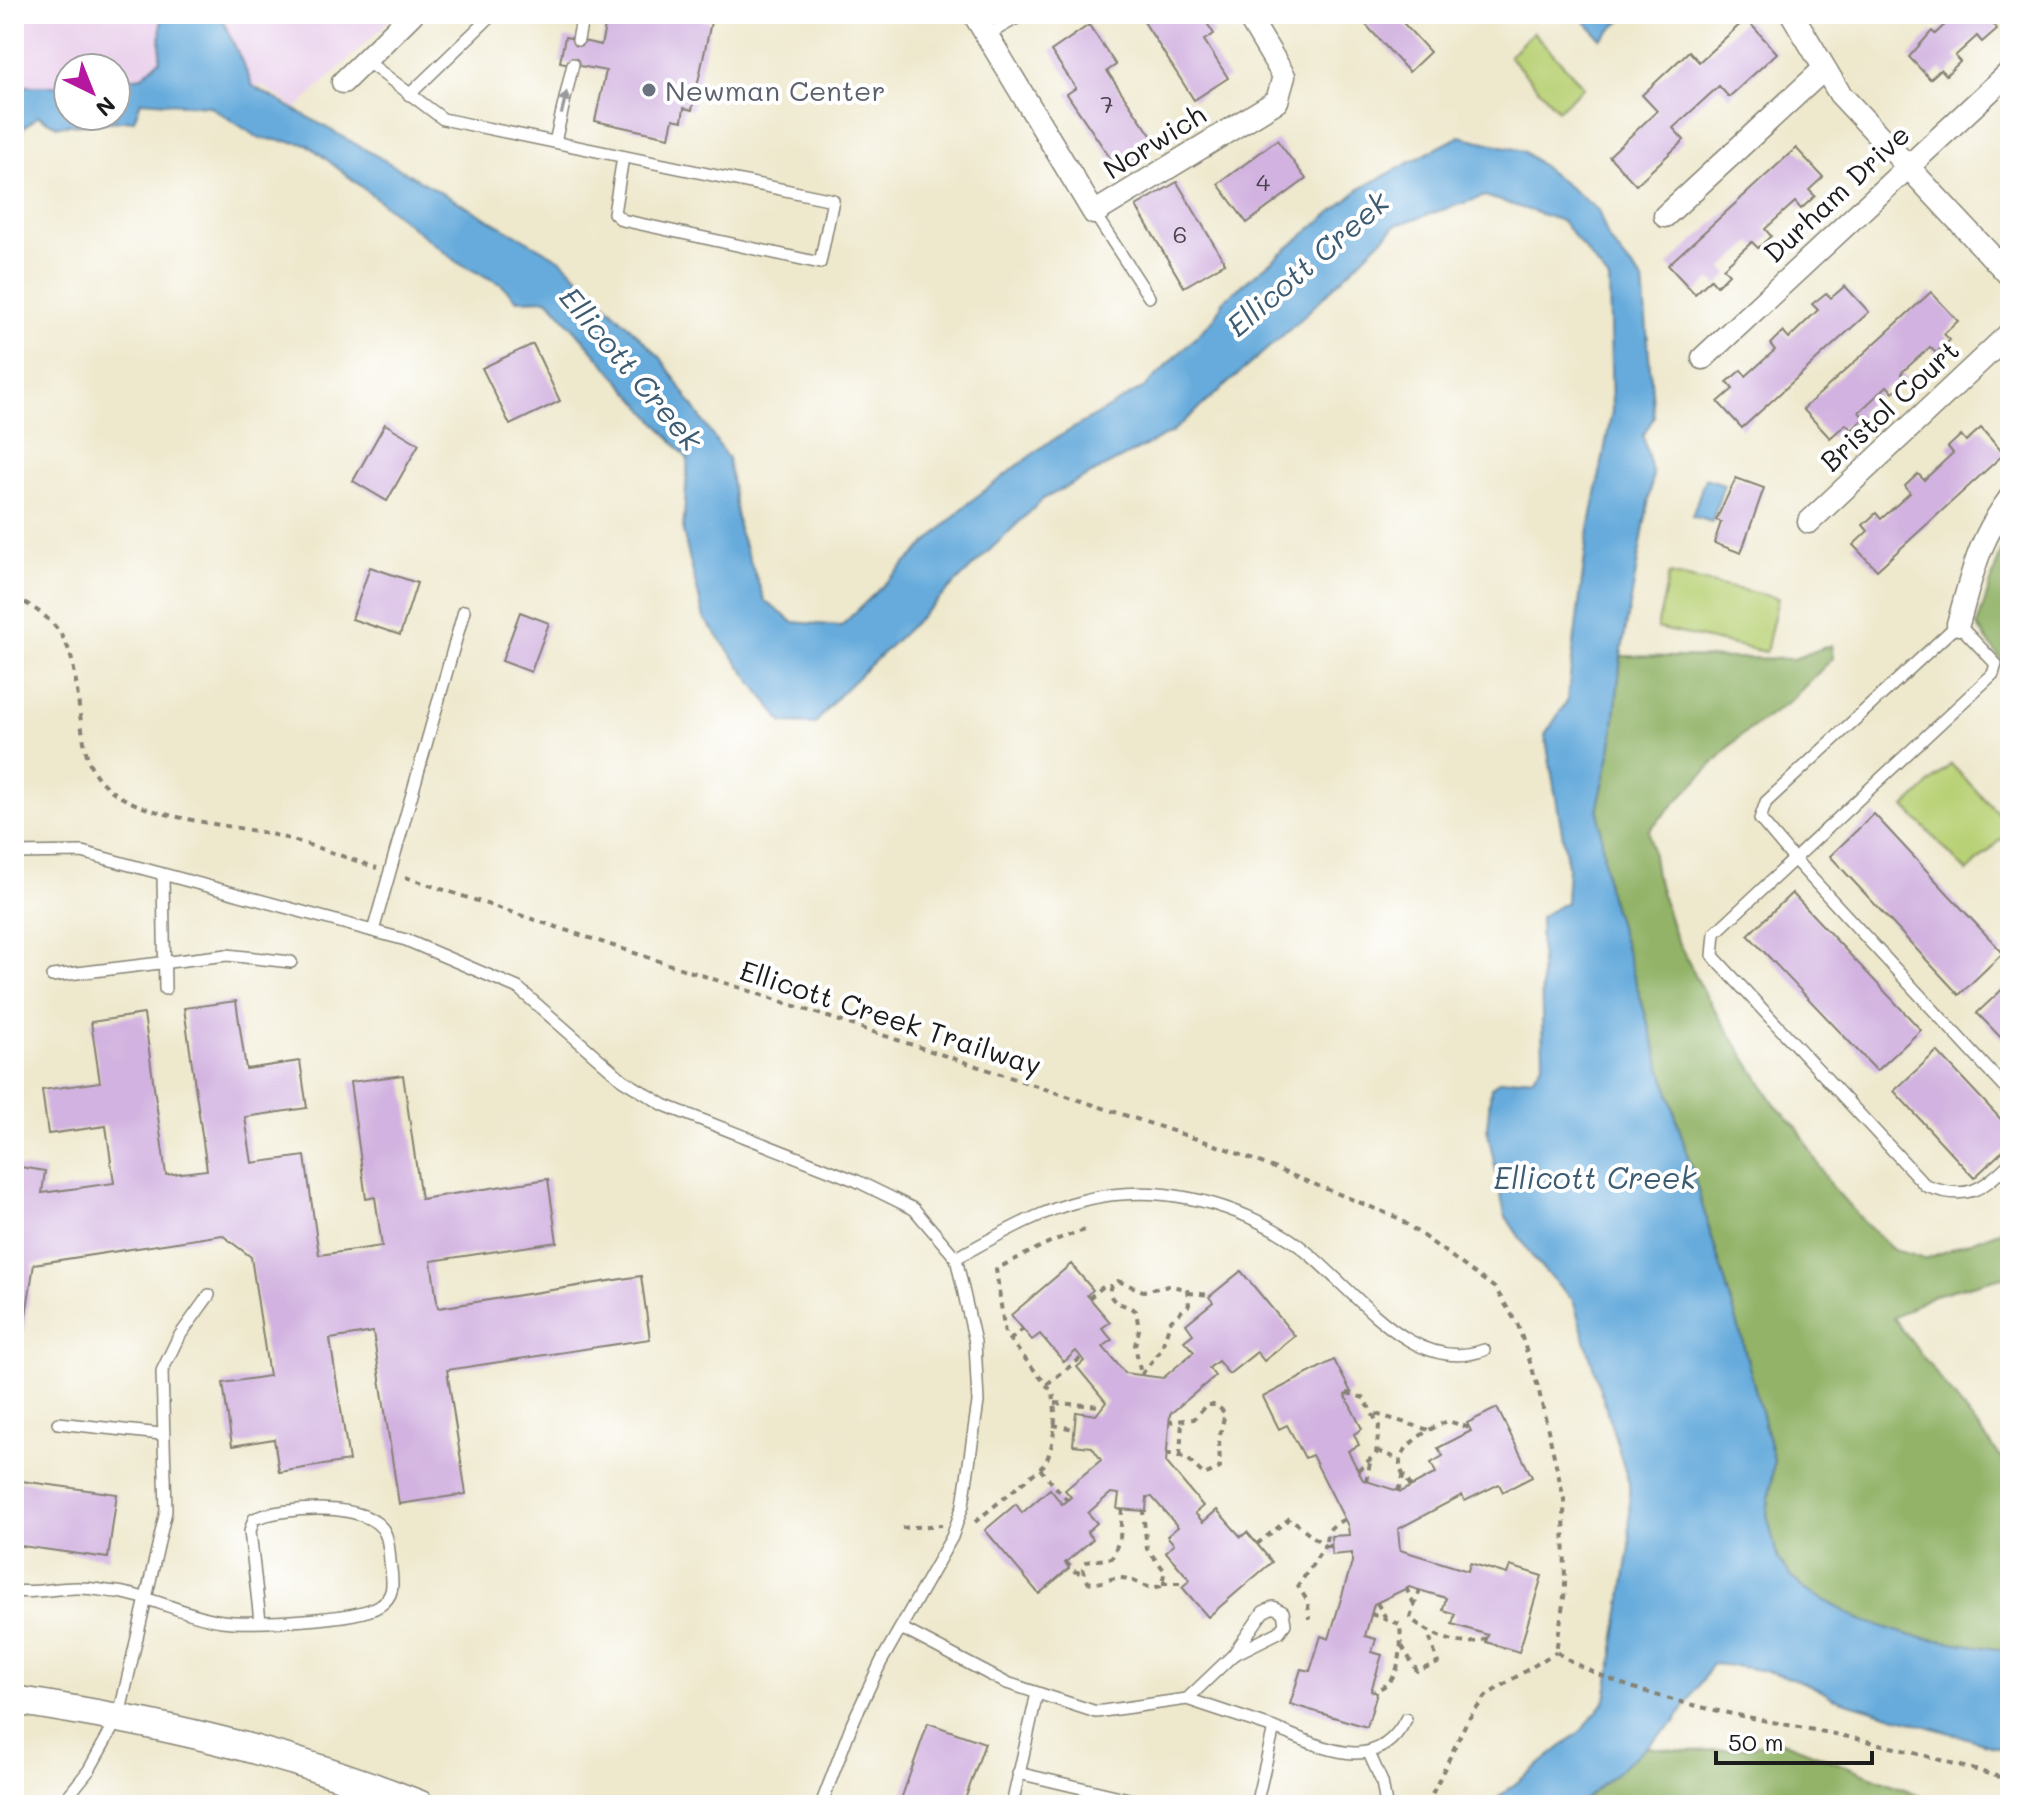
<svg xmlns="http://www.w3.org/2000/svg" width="2024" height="1819" font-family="Mali,sans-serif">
	<rect width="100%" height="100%" fill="#fff"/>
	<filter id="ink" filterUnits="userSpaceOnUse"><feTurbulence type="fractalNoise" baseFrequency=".0125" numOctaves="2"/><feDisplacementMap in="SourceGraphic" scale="16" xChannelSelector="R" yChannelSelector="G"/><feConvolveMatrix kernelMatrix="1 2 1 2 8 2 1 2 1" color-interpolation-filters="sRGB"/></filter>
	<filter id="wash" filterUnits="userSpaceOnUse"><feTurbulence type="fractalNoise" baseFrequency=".006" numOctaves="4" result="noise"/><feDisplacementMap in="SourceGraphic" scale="32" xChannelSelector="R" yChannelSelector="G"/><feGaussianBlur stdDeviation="1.8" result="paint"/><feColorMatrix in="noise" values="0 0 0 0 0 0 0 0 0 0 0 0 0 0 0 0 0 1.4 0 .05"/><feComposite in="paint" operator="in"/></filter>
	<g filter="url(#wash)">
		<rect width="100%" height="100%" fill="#eee8cc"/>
		<!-- built -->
		<polygon fill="#ead1ec" points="14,14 396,14 296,109 263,86 116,91 116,68 68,68 68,97 14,105"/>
		<!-- green -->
		<g fill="#b9d176" stroke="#6a7649" stroke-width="2">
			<polygon points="1533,32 1584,87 1558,110 1509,56"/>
			<polygon points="1669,574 1778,598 1766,652 1657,628"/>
			<polygon points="1951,764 2010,826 2010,831 1967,872 1905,807"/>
		</g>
		<!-- forest -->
		<g fill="#92b367" stroke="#576842" stroke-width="2">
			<polygon points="2010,523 2010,672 1977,626"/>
			<polygon points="1831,645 1833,658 1791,700 1738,738 1649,830 1656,875 1675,936 1706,996 1776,1106 1797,1127 1829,1183 1864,1222 1892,1249 1925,1259 2010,1227 2010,1275 1934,1295 1893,1318 2010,1469 2010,1651 1912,1636 1860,1620 1802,1588 1778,1560 1767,1514 1774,1460 1738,1325 1607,886 1598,806 1612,745 1621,656 1793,659"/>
			<path d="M1782,1741L1945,1805H1578L1643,1746C1692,1755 1734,1750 1782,1741Z"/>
		</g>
		<!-- water -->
		<g fill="#66abdc" stroke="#41647c" stroke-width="2">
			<path d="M161,14H220L253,86L561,260L661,358L728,459L739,531L765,601L793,622L841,626L967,504L1046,444L1146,386L1214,319L1224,300L1361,188L1460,136L1523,151L1598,210L1609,240L1643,281L1654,417L1643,436L1653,476L1621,656L1612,745L1598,806L1607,886L1738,1325L1774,1460L1767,1514L1778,1560L1802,1588L1861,1620L1912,1636L2010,1651V1751L1833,1698C1800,1675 1753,1667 1712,1664L1675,1722L1578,1805H1489L1582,1730L1606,1700L1630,1547L1629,1484L1573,1300L1535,1261L1505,1215L1487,1128L1491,1088L1499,1081L1533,1077L1543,1063L1540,917L1566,902L1568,866L1545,735L1567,701L1587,540L1612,411L1609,280L1562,221L1485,196L1396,225L1297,323L1172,432L1043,499L839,695L815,724L783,723L704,618L683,532L688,459L548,299L517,300L501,284L458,263L307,144L259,138L209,106L141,101L134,120L57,126L38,116L14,136V92L22,86H68V116H116V80L142,76L160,60Z"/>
			<polygon points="1578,14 1614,14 1621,21 1601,39"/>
			<polygon points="1705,478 1724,484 1712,522 1692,516"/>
		</g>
		<g id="blocks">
			<!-- building -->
			<g fill="#d2b2e0">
				<polygon points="608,14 679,14 711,22 692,110 684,108 682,121 673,119 669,137 595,121 606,71 560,62 565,37 601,45"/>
				<polygon points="1139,14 1201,14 1214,34 1204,40 1228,78 1194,100"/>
				<polygon points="1356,14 1395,14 1430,52 1409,72"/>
				<polygon points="1951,14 2001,14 1992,23 1997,29 1982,42 1977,36 1955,56 1960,62 1946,75 1941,69 1930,79 1909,57 1932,31 1935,34 1953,17"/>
				<polygon points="1746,19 1777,53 1729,97 1719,86 1673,128 1684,140 1636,185 1609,156 1657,111 1642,95 1689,51 1699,62"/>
				<polygon points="1089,25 1116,65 1107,71 1157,144 1119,171 1067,94 1076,88 1051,51"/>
				<polygon points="1277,140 1306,179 1247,223 1218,184"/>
				<polygon points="1796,148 1823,177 1809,190 1815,196 1801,209 1795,202 1765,229 1771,236 1758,248 1752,242 1723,268 1729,274 1717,286 1711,279 1695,294 1668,265"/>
				<polygon points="1177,182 1225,263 1184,287 1136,206"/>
				<polygon points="1845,286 1869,312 1742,428 1718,402 1733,389 1727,382 1741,370 1746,376 1775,350 1770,344 1783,331 1789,338 1818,310 1812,304 1826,293 1831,298"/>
				<polygon points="1931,292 1958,321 1944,334 1950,340 1936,353 1930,347 1901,373 1907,380 1893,392 1887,386 1859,412 1864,418 1852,430 1846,424 1830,438 1803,409"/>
				<polygon points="533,344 560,401 510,425 482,368"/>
				<polygon points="385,424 419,444 387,501 353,481"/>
				<polygon points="1981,428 2004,454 1877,570 1853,545 1868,531 1863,525 1876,513 1881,519 1910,493 1905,486 1918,474 1924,480 1953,453 1948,447 1961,435 1966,441"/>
				<polygon points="1736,478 1764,488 1741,553 1714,543 1721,522 1716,520"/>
				<polygon points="370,567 417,583 400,635 352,619"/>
				<polygon points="520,612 549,623 531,672 502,661"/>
				<polygon points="1874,814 2003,953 1959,995 1830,856"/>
				<polygon points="1792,893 1921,1030 1877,1071 1748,935"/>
				<polygon points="2010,982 2010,1047 1977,1013"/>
				<polygon points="236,1001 246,1069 300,1061 307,1108 245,1117 252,1163 305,1156 319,1255 382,1246 375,1197 366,1199 350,1082 403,1075 421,1199 548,1179 557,1242 431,1261 438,1308 641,1276 650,1339 447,1370 466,1494 399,1504 373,1332 330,1339 349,1461 279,1472 274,1439 232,1446 223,1383 269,1376 251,1257 222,1235 34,1264 14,1391 14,1166 45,1171 42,1193 114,1183 106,1126 48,1134 42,1090 100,1082 91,1022 144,1014 166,1175 207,1170 184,1008"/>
				<polygon points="1937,1051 2010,1129 2010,1144 1974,1178 1894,1091"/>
				<polygon points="1071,1264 1093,1290 1087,1295 1110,1322 1102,1328 1112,1340 1103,1347 1125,1373 1163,1378 1194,1352 1184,1341 1193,1334 1186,1324 1213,1302 1209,1297 1241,1271 1295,1336 1264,1361 1257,1352 1229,1374 1218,1361 1209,1368 1215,1376 1170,1414 1166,1462 1203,1506 1195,1513 1203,1522 1217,1510 1241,1537 1247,1532 1272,1562 1208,1617 1182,1587 1190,1580 1166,1552 1174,1544 1167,1536 1178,1527 1152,1497 1147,1497 1146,1511 1117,1509 1119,1494 1111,1493 1088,1513 1097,1523 1087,1532 1093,1539 1065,1563 1069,1568 1039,1594 985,1530 1016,1504 1022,1513 1050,1489 1062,1504 1071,1497 1065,1490 1101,1460 1092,1447 1073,1445 1076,1412 1096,1415 1106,1402 1077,1367 1084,1361 1076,1351 1064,1362 1040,1334 1032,1340 1011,1315"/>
				<polygon points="1334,1360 1351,1392 1345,1395 1362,1429 1354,1434 1359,1445 1348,1451 1363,1480 1401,1492 1436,1473 1431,1463 1443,1456 1438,1448 1471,1431 1467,1423 1497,1408 1532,1477 1503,1492 1499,1484 1465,1501 1462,1495 1398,1529 1400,1550 1468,1571 1470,1563 1507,1574 1510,1566 1542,1576 1519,1652 1486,1642 1488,1635 1452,1624 1455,1614 1443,1610 1446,1598 1409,1587 1374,1604 1365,1636 1376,1639 1372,1652 1382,1655 1371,1691 1377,1693 1367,1727 1290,1704 1301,1669 1310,1671 1321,1636 1329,1639 1352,1562 1352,1553 1332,1555 1331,1536 1349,1535 1348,1526 1312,1455 1305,1458 1287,1425 1279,1429 1263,1397"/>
				<polygon points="14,1480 117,1494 108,1558 14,1545"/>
				<polygon points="928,1723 985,1743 963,1805 899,1805"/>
			</g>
		</g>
	</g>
	<g filter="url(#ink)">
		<use href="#blocks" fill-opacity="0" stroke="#858274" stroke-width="2"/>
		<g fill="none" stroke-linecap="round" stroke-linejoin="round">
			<defs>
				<g id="service">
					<polyline points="987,35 1024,14"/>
					<polyline points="578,40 583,14"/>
					<polyline points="365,60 443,119 833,200 820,263 622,220 614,213 623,157"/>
					<polyline points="409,95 493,14"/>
					<polyline points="555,142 573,64"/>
					<polyline points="1094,213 1149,297"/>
					<polyline points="14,853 82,852 406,940 518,988 623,1080 664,1105 857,1181 914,1209 956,1258 975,1342 978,1402 963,1505 952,1537 881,1662 852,1724 821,1805"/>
					<polyline points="163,877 165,989"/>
					<polyline points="373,931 464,611"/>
					<polyline points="52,976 227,955 291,962"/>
					<path d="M2010,1093L1793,858L1760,819L1766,802L1958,624L1996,664L1993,674L1715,933L1713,956L1926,1186C1967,1201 1980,1191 2010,1163"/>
					<path d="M956,1258C997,1236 1038,1211 1084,1200C1154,1183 1228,1200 1288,1238C1348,1277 1407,1378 1484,1350"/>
					<polyline points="58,1423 161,1434"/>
					<path d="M14,1591C37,1594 57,1587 80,1588C92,1588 105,1591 117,1592C154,1597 186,1616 222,1621C249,1625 357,1620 379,1606C394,1597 393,1585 391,1569C389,1559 390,1543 385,1533C369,1500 282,1507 254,1519L250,1531L260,1621"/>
					<polyline points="903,1629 1004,1682 1096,1712 1187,1699 1274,1728 1256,1805"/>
					<polyline points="1187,1699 1233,1655 1263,1612 1273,1607 1283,1612 1285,1624 1279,1632 1233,1655"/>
					<path d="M1274,1728C1321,1746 1376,1778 1406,1719"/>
					<polyline points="1369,1753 1382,1782 1386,1805"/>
					<polyline points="1018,1773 1154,1805"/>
					<polyline points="61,1805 89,1770 119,1716 166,1511 162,1371 178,1338 209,1295"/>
					<polyline points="1012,1805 1037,1693"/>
				</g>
				<g id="minor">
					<polyline points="974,14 1094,213 1277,101 1284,76 1247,14"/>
					<polyline points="1792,14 1840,94 2010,276"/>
					<polyline points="343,82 412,14"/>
					<polyline points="1665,216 1824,69"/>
					<polyline points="1703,358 2010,72"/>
					<polyline points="1809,522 2010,333"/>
					<path d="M1958,624C1973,572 1977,543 2010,498"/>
				</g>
				<path id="tertiary" d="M14,1700C157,1722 285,1751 420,1805"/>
			</defs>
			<!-- service casing -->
			<use href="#service" stroke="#858274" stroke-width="14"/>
			<!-- minor casing -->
			<use href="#minor" stroke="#858274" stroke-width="25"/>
			<!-- tertiary casing -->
			<use href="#tertiary" stroke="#858274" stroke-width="31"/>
			<!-- path -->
			<g stroke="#858274" stroke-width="4" stroke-dasharray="6 6" stroke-linecap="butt">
				<path d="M14,597C80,629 72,664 82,729C84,743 87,763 96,775C128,821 227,822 278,836C312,845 345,857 377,868"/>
				<path d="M405,877L1227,1149L1398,1218L1495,1288L1518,1325L1538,1387L1564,1499L1565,1590L1556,1652C1634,1702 1754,1717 1844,1736C1900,1748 1955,1764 2010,1780"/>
				<path d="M1118,1281L1143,1291L1169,1286L1187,1289L1189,1305L1171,1320L1161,1350L1141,1375L1135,1345L1139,1330L1136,1311C1125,1303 1108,1305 1110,1288Z"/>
				<polyline points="1188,1293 1211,1295"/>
				<polyline points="1089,1298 1104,1286 1111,1286"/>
				<polyline points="1010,1340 1023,1329"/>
				<polyline points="1047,1384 1081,1358"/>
				<polyline points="1347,1393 1364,1398 1379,1426 1376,1454 1358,1470"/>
				<polyline points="1055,1403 1101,1406"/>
				<polyline points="1376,1414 1429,1430"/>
				<polyline points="1053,1425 1074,1429"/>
				<polyline points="1377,1451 1401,1460"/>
				<polyline points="1166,1453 1188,1459 1204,1475 1220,1468 1219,1439 1225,1413 1216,1405 1206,1405 1194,1419 1169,1422"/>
				<polyline points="1180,1455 1182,1422"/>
				<polyline points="1040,1469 1067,1500"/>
				<polyline points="1366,1481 1370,1463"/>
				<path d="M1411,1486C1407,1480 1399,1471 1400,1463C1401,1444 1432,1427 1448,1421L1470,1428"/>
				<polyline points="1398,1491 1404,1474"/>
				<path d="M1122,1509L1120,1538L1112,1558L1086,1562L1083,1569L1088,1582C1101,1586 1109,1577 1121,1578C1138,1579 1143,1591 1161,1586L1165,1571L1147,1549L1143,1511"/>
				<path d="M975,1522L1044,1465C1055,1446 1057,1415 1053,1393L1005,1334L996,1269L1052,1241L1088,1229"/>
				<polyline points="902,1528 942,1525"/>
				<polyline points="1257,1544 1290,1518 1325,1546 1298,1586 1308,1602 1309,1619"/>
				<path d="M1332,1546H1325C1327,1530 1330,1526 1345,1519"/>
				<polyline points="1066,1562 1074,1571 1083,1574"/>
				<polyline points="1162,1583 1186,1583"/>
				<polyline points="1406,1588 1414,1604"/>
				<path d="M1420,1590L1410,1618C1429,1634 1462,1651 1487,1638"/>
				<polyline points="1377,1603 1386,1618"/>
				<path d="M1371,1614L1400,1624C1402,1651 1402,1682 1374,1691"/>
				<polyline points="1402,1646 1417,1671 1438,1663 1428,1632"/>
				<polyline points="1427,1805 1467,1721 1487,1695 1556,1652"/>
			</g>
			<!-- service -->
			<use href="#service" stroke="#fff" stroke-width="11"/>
			<!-- minor -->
			<use href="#minor" stroke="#fff" stroke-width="22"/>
			<!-- tertiary -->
			<use href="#tertiary" stroke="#fff" stroke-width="28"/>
		</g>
		<!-- one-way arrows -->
		<defs><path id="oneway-solid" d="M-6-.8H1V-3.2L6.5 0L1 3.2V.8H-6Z" transform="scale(2)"/></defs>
		<use fill="#999" href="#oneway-solid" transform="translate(564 103) rotate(-77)"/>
	</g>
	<!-- markers -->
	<circle fill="#6b7280" stroke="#fff" stroke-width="3" cx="649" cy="90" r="8"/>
	<g text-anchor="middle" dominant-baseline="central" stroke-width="8" stroke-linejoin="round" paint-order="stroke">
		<!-- number labels -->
		<g font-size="24" fill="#4a424d">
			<text x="1107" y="103">7</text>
			<text x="1263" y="181">4</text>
			<text x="1180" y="233">6</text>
		</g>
		<!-- worship labels -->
		<g font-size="28" fill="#5b616d" stroke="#fff" text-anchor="start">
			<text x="665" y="90">Newman Center</text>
		</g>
		<!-- street labels -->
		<g font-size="28" fill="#1c1c1c" stroke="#fff">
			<text transform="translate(1154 141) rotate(-32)">Norwich</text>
			<text transform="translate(1836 193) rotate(-43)">Durham Drive</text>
			<text transform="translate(1889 405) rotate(-43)">Bristol Court</text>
			<text transform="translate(891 1017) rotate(18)">Ellicott Creek Trailway</text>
		</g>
		<!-- water labels -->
		<g font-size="30" font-style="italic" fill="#3d5c72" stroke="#fff">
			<text transform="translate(1307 263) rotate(-41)">Ellicott Creek</text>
			<text transform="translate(632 368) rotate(50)">Ellicott Creek</text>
			<text x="1595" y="1177">Ellicott Creek</text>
		</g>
	</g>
	<!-- margin -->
	<rect width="2024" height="1819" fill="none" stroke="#fff" stroke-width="48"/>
	<!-- north arrow -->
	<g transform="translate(92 92) rotate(137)"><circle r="38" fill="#ffffff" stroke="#a4a4a4" stroke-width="2"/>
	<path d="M0-6L14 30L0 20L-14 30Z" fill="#b5179e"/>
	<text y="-12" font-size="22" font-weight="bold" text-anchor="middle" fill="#1c1c1c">N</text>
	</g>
	<!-- scale -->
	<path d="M1716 1751v12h156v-12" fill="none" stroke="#1c1c1c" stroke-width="4"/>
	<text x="1728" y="1751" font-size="24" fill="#1c1c1c" stroke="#ffffff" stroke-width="6" paint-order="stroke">50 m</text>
</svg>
